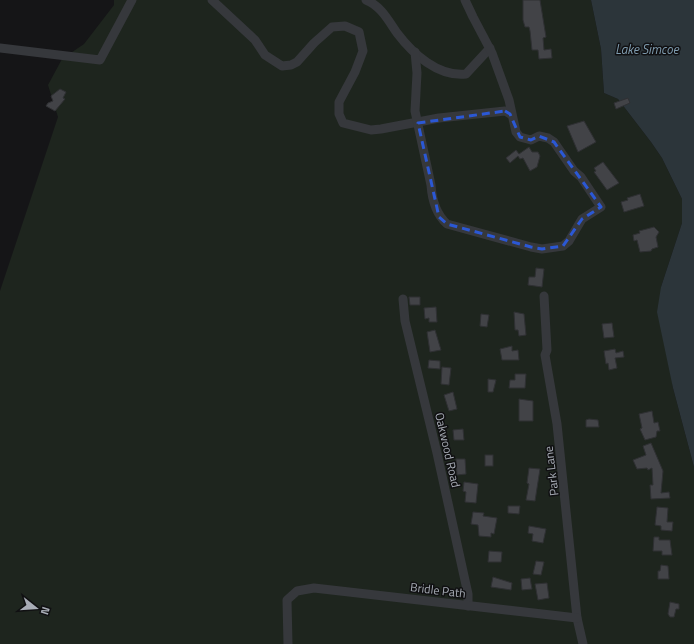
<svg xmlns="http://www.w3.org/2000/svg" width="694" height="644" font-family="'Titillium Web',sans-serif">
	<rect width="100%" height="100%" fill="#151517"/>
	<!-- green -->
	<polygon fill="#1e251e" points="114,0 591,0 601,49 604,93 618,99 651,142 662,158 682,199 682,223 661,287 673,388 694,467 694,644 0,644 0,291 58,117 48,85 62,59 84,44 114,5"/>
	<!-- water -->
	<polygon fill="#2c353a" points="591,0 694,0 694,467 673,388 657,312 661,287 682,223 682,199 662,158 651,142 618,99 604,93 601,49"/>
	<!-- building -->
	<g fill="#424347" stroke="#2f3033">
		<polygon points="523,0 540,0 546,37 543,38 544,50 551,49 552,58 539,59 538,50 532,50 530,31 529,27 525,27 523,20"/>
		<polygon points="60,89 66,92 63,98 65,99 55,111 46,106 48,103 53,101 51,96"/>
		<polygon points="628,98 630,103 616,109 614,103"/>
		<polygon points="584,121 596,142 578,152 567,126"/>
		<polygon points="529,147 532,152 538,152 540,156 537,167 530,171 523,158 520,159 518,156 510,163 506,158 516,150 519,154"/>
		<polygon points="603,162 619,183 607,190 594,172 596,171 594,168"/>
		<polygon points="640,194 644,206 624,212 621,202 628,200 627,198"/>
		<polygon points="654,227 659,232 656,237 658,247 652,249 651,251 640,252 637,240 634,241 633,235 640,233 639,231"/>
		<polygon points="536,268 544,269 542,287 528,285 529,277 535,277"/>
		<polygon points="409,297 420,297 420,305 410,305"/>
		<polygon points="436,307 437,322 429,322 429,318 425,319 424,308"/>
		<polygon points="514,312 524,314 526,335 519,336 518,330 515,330"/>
		<polygon points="481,314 489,315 487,327 480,326"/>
		<polygon points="612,323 614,337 604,338 602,324"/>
		<polygon points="435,330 441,350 430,352 427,332"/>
		<polygon points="512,346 512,351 518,350 519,360 502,360 500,349"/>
		<polygon points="615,349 616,353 623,351 624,357 615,358 617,368 609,370 608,363 606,364 604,351"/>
		<polygon points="429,360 440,361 440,369 428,368"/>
		<polygon points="442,367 451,368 449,385 441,384"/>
		<polygon points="515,374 526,374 525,388 509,388 510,380 515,380"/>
		<polygon points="488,379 496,380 493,392 488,392"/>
		<polygon points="453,392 457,409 449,411 444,395"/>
		<polygon points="519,399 533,401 533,421 519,421"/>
		<polygon points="652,411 654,423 658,422 660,431 657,431 656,437 645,440 640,429 642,428 639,414"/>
		<polygon points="589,419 598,420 599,427 586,427 586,420"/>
		<polygon points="463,429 464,440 454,440 453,430"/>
		<polygon points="651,443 663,471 661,493 669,492 670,498 651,499 650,485 653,485 652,468 648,470 647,468 637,469 633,460 646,455 643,446"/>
		<rect x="485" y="455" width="8" height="11"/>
		<polygon points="456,459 465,459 466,474 457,475"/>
		<polygon points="529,468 540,469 535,501 526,500 529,484 527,483"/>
		<polygon points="464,482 478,484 476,503 465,502 466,492 463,491"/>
		<polygon points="508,506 520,506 519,514 508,513"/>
		<polygon points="657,507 668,508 667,522 673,522 672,531 661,530 661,526 655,525"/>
		<polygon points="473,512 484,513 483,516 497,518 494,534 491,533 491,537 479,536 478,525 471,524"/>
		<polygon points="529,526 546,529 543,543 532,541 533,534 528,533"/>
		<polygon points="654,537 659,537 659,540 670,540 672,555 662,555 662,551 653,551"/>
		<polygon points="489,551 502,552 501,562 488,562"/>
		<polygon points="536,561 544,562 541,575 533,574"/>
		<polygon points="661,565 668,566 669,579 658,579 658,571 660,571"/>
		<polygon points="493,577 512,583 511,590 491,587"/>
		<polygon points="530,578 532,589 522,590 521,579"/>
		<polygon points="547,583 549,598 538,600 535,584"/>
		<polygon points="670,602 679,604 679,609 676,609 674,617 670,617 668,614"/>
	</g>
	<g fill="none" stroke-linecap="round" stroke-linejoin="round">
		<!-- minor -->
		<g stroke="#36383c" stroke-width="9">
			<polyline points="212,0 255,40 265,55 282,66 291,65 297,62 314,43 332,27 345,26 359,32 363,51 355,72 339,102 339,114 343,123 371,130 381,129 439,118 505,111 510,114"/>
			<path d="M366,0C381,6 388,20 397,33C413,54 438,77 466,74L490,48"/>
			<polyline points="0,48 100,60 132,0"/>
			<path d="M415,52L417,73L415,111L431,185C432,200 436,214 447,224L531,247L542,249L563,246L569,241L582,219L601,207L581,177L574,171L554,142L548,138L539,136L531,140L520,137L516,132L509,100L492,53L473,17L465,0"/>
			<polyline points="544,296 547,350 545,355 557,424 577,618 583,644"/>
			<polyline points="403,299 405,321 437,453 468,594 468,606"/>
			<polyline points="288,644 287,600 297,591 314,588 577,618"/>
		</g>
	</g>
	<!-- marked area -->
	<path fill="none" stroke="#2b58d5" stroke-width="3" stroke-dasharray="8 5" stroke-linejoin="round" d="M505,111L510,114L520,137L531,140L539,136L554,142L601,207L582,219L563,246L542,249L531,247L447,224L439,217L418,123Z"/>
	<g text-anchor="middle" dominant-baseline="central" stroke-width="3" stroke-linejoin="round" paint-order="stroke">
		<!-- street labels -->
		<g font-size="12" fill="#a8adb6" stroke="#101012">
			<text transform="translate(448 450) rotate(77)">Oakwood Road</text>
			<text transform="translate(551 471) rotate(-97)">Park Lane</text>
			<text transform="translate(438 590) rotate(7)">Bridle Path</text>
		</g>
		<!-- water labels -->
		<g font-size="13" font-style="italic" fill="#809db0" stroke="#101012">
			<text x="647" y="49">Lake Simcoe</text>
		</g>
	</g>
	<!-- north arrow -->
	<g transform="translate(36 608) rotate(107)" stroke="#101012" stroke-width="3" paint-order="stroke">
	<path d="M0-3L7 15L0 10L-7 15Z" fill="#a8adb6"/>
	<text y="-6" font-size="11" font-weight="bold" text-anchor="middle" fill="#a8adb6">N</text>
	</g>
</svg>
